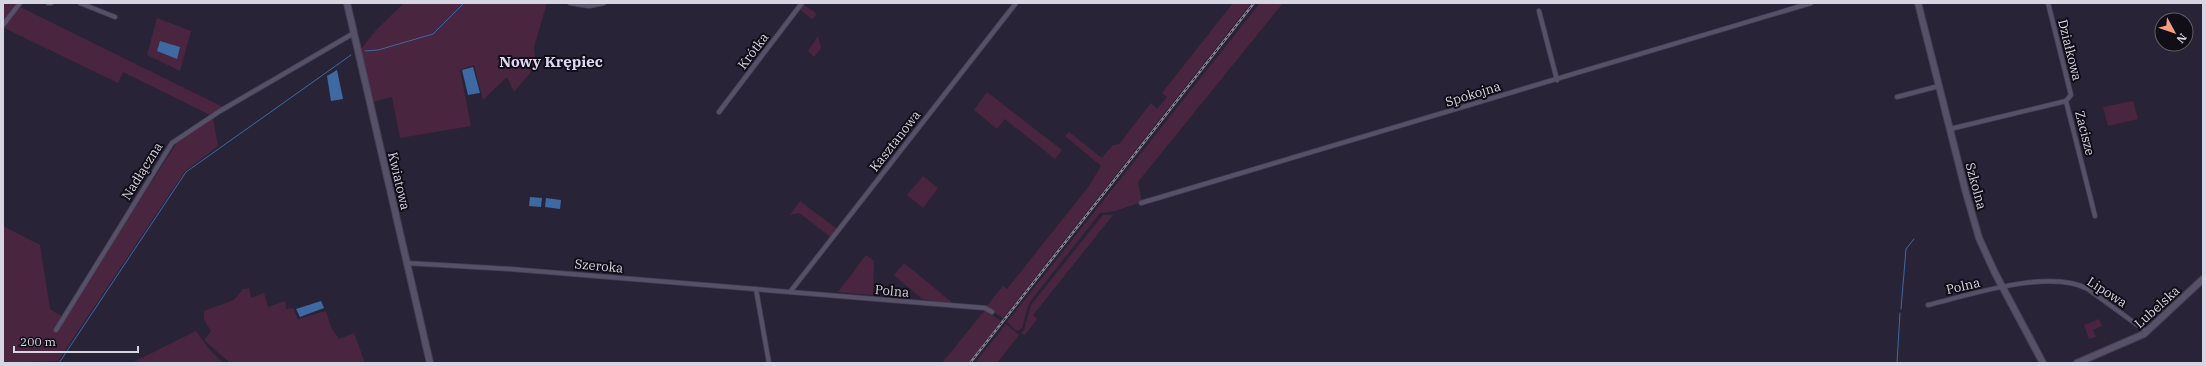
<svg xmlns="http://www.w3.org/2000/svg" width="2206" height="366" font-family="'IBM Plex Serif',serif">
	<rect width="100%" height="100%" fill="#292338"/>
	<!-- green -->
	<g fill="#49253f">
		<polygon points="3,3 17,3 3,21"/>
		<polygon points="404,3 547,3 534,47 536,66 514,92 507,77 483,100 474,65 460,70 471,126 400,138 392,97 373,102 361,49 377,29"/>
		<polygon points="1233,3 1251,3 1003,318 986,307 1003,286 1007,289 1089,186 1101,166 1065,136 1069,132 1102,158 1113,145 1119,144 1151,103 1157,109 1167,97 1162,93"/>
		<polygon points="1260,3 1283,3 1138,182 1142,202 1115,211 1100,213 1032,299 1028,306 1022,328 1017,331 1007,322"/>
		<polygon points="803,4 817,14 812,19 799,9"/>
		<polygon points="20,7 223,107 210,115 123,72 118,83 4,28"/>
		<polygon points="157,18 191,31 180,71 147,55"/>
		<polygon points="818,36 821,48 814,57 808,51"/>
		<polygon points="987,92 1062,150 1055,159 1005,119 997,129 974,110"/>
		<polygon points="2133,101 2138,119 2108,126 2103,107"/>
		<polygon points="213,118 218,146 185,171 58,361 3,363 3,226 40,245 50,309 64,318 178,141"/>
		<polygon points="923,176 938,188 923,208 907,195"/>
		<polygon points="800,201 837,229 831,237 799,213 790,215"/>
		<polygon points="1103,215 1113,215 1033,315 1037,319 1025,335 1021,333 1024,330 1031,305"/>
		<polygon points="866,255 874,261 873,295 838,292"/>
		<polygon points="904,263 954,304 922,299 894,275"/>
		<polygon points="249,288 251,298 264,293 268,307 285,301 286,309 293,308 298,319 326,311 331,327 339,339 354,333 365,363 230,363 204,340 211,331 204,320 204,311 234,300 243,289"/>
		<polygon points="985,310 1001,321 968,363 942,363"/>
		<polygon points="2099,319 2102,326 2093,330 2096,337 2089,339 2084,325"/>
		<polygon points="1006,324 1019,335 997,363 975,363"/>
		<polygon points="196,331 208,348 223,363 132,363"/>
	</g>
	<!-- water -->
	<g fill="#3f69a2">
		<polygon points="160,41 180,47 177,59 157,51"/>
		<polygon points="473,67 480,93 468,95 462,70"/>
		<polygon points="337,70 343,99 331,101 327,76"/>
		<polygon points="530,197 542,198 541,207 529,206"/>
		<polygon points="546,198 561,200 560,209 545,207"/>
		<polygon points="321,301 324,308 300,317 296,309"/>
	</g>
	<g fill="none" stroke-linecap="round" stroke-linejoin="round">
		<!-- stream -->
		<g stroke="#3f69a2" stroke-width="1">
			<polyline points="365,51 378,50 433,34 464,3"/>
			<polyline points="1901,309 1906,249 1914,239"/>
			<polyline points="59,363 186,172 351,55"/>
			<polyline points="1897,363 1900,313"/>
		</g>
		<defs>
			<g id="street">
				<polyline points="48,3 51,3"/>
				<polyline points="80,3 115,17"/>
				<polyline points="570,3 589,6 604,3"/>
				<polyline points="2048,3 2071,95 2066,101"/>
				<polyline points="1539,11 1557,80"/>
				<polyline points="3,25 20,3"/>
				<polyline points="1897,97 1939,86"/>
				<polyline points="719,112 802,3"/>
				<polyline points="1950,129 2066,101 2095,216"/>
				<polyline points="1141,203 1811,3"/>
				<polyline points="406,263 510,269 985,308 992,312"/>
				<polyline points="756,289 769,363"/>
				<polyline points="790,292 1016,3"/>
				<path d="M1928,305C1970,295 2049,268 2088,289L2147,332"/>
				<polyline points="56,330 172,143 220,111 354,33"/>
			</g>
			<g id="secondary">
				<polyline points="347,3 430,363"/>
				<polyline points="1918,3 1966,193 1979,238 1995,273 2043,363"/>
				<polyline points="2077,363 2144,334 2203,279"/>
			</g>
		</defs>
		<!-- street casing -->
		<use href="#street" stroke="#454052" stroke-width="5.5"/>
		<!-- secondary casing -->
		<use href="#secondary" stroke="#454052" stroke-width="8"/>
		<!-- street -->
		<use href="#street" stroke="#565068" stroke-width="4"/>
		<!-- secondary -->
		<use href="#secondary" stroke="#565068" stroke-width="6"/>
		<defs>
			<polyline id="rail" points="970,363 1254,3"/>
		</defs>
		<!-- rail casing -->
		<use href="#rail" stroke="#878294" stroke-width="2.5"/>
		<!-- rail -->
		<use href="#rail" stroke="#110e18" stroke-width="1" stroke-dasharray="3" stroke-linecap="butt"/>
	</g>
	<g text-anchor="middle" dominant-baseline="central" stroke-width="4" stroke-linejoin="round" paint-order="stroke">
		<!-- street labels -->
		<g font-size="13" fill="#d8d5e3" stroke="#110e18">
			<text transform="translate(2070 50) rotate(76)">Działkowa</text>
			<text transform="translate(753 51) rotate(-53)">Krótka</text>
			<text transform="translate(1473 94) rotate(-17)">Spokojna</text>
			<text transform="translate(2085 133) rotate(76)">Zacisze</text>
			<text transform="translate(895 141) rotate(-52)">Kasztanowa</text>
			<text transform="translate(142 171) rotate(-58)">Nadłączna</text>
			<text transform="translate(399 181) rotate(77)">Kwiatowa</text>
			<text transform="translate(1976 186) rotate(75)">Szkolna</text>
			<text transform="translate(599 266) rotate(5)">Szeroka</text>
			<text transform="translate(1963 286) rotate(-13)">Polna</text>
			<text transform="translate(892 291) rotate(5)">Polna</text>
			<text transform="translate(2107 292) rotate(33)">Lipowa</text>
			<text transform="translate(2157 307) rotate(-42)">Lubelska</text>
		</g>
		<!-- quarter labels -->
		<g font-size="15" font-weight="bold" fill="#e0d9f6" stroke="#110e18">
			<text x="551" y="61">Nowy Krępiec</text>
		</g>
	</g>
	<!-- border -->
	<rect width="2206" height="366" fill="none" stroke="#d8d5e3" stroke-width="8"/>
	<!-- north arrow -->
	<g transform="translate(2174 32) rotate(130)"><circle r="19" fill="#110e18" stroke="#615e69"/>
	<path d="M0-3L7 15L0 10L-7 15Z" fill="#f39f84"/>
	<text y="-6" font-size="11" font-weight="bold" text-anchor="middle" fill="#d8d5e3">N</text>
	</g>
	<!-- scale -->
	<path d="M14 346v6h124v-6" fill="none" stroke="#d8d5e3" stroke-width="2"/>
	<text x="20" y="346" font-size="12" fill="#d8d5e3" stroke="#110e18" stroke-width="3" paint-order="stroke">200 m</text>
</svg>
